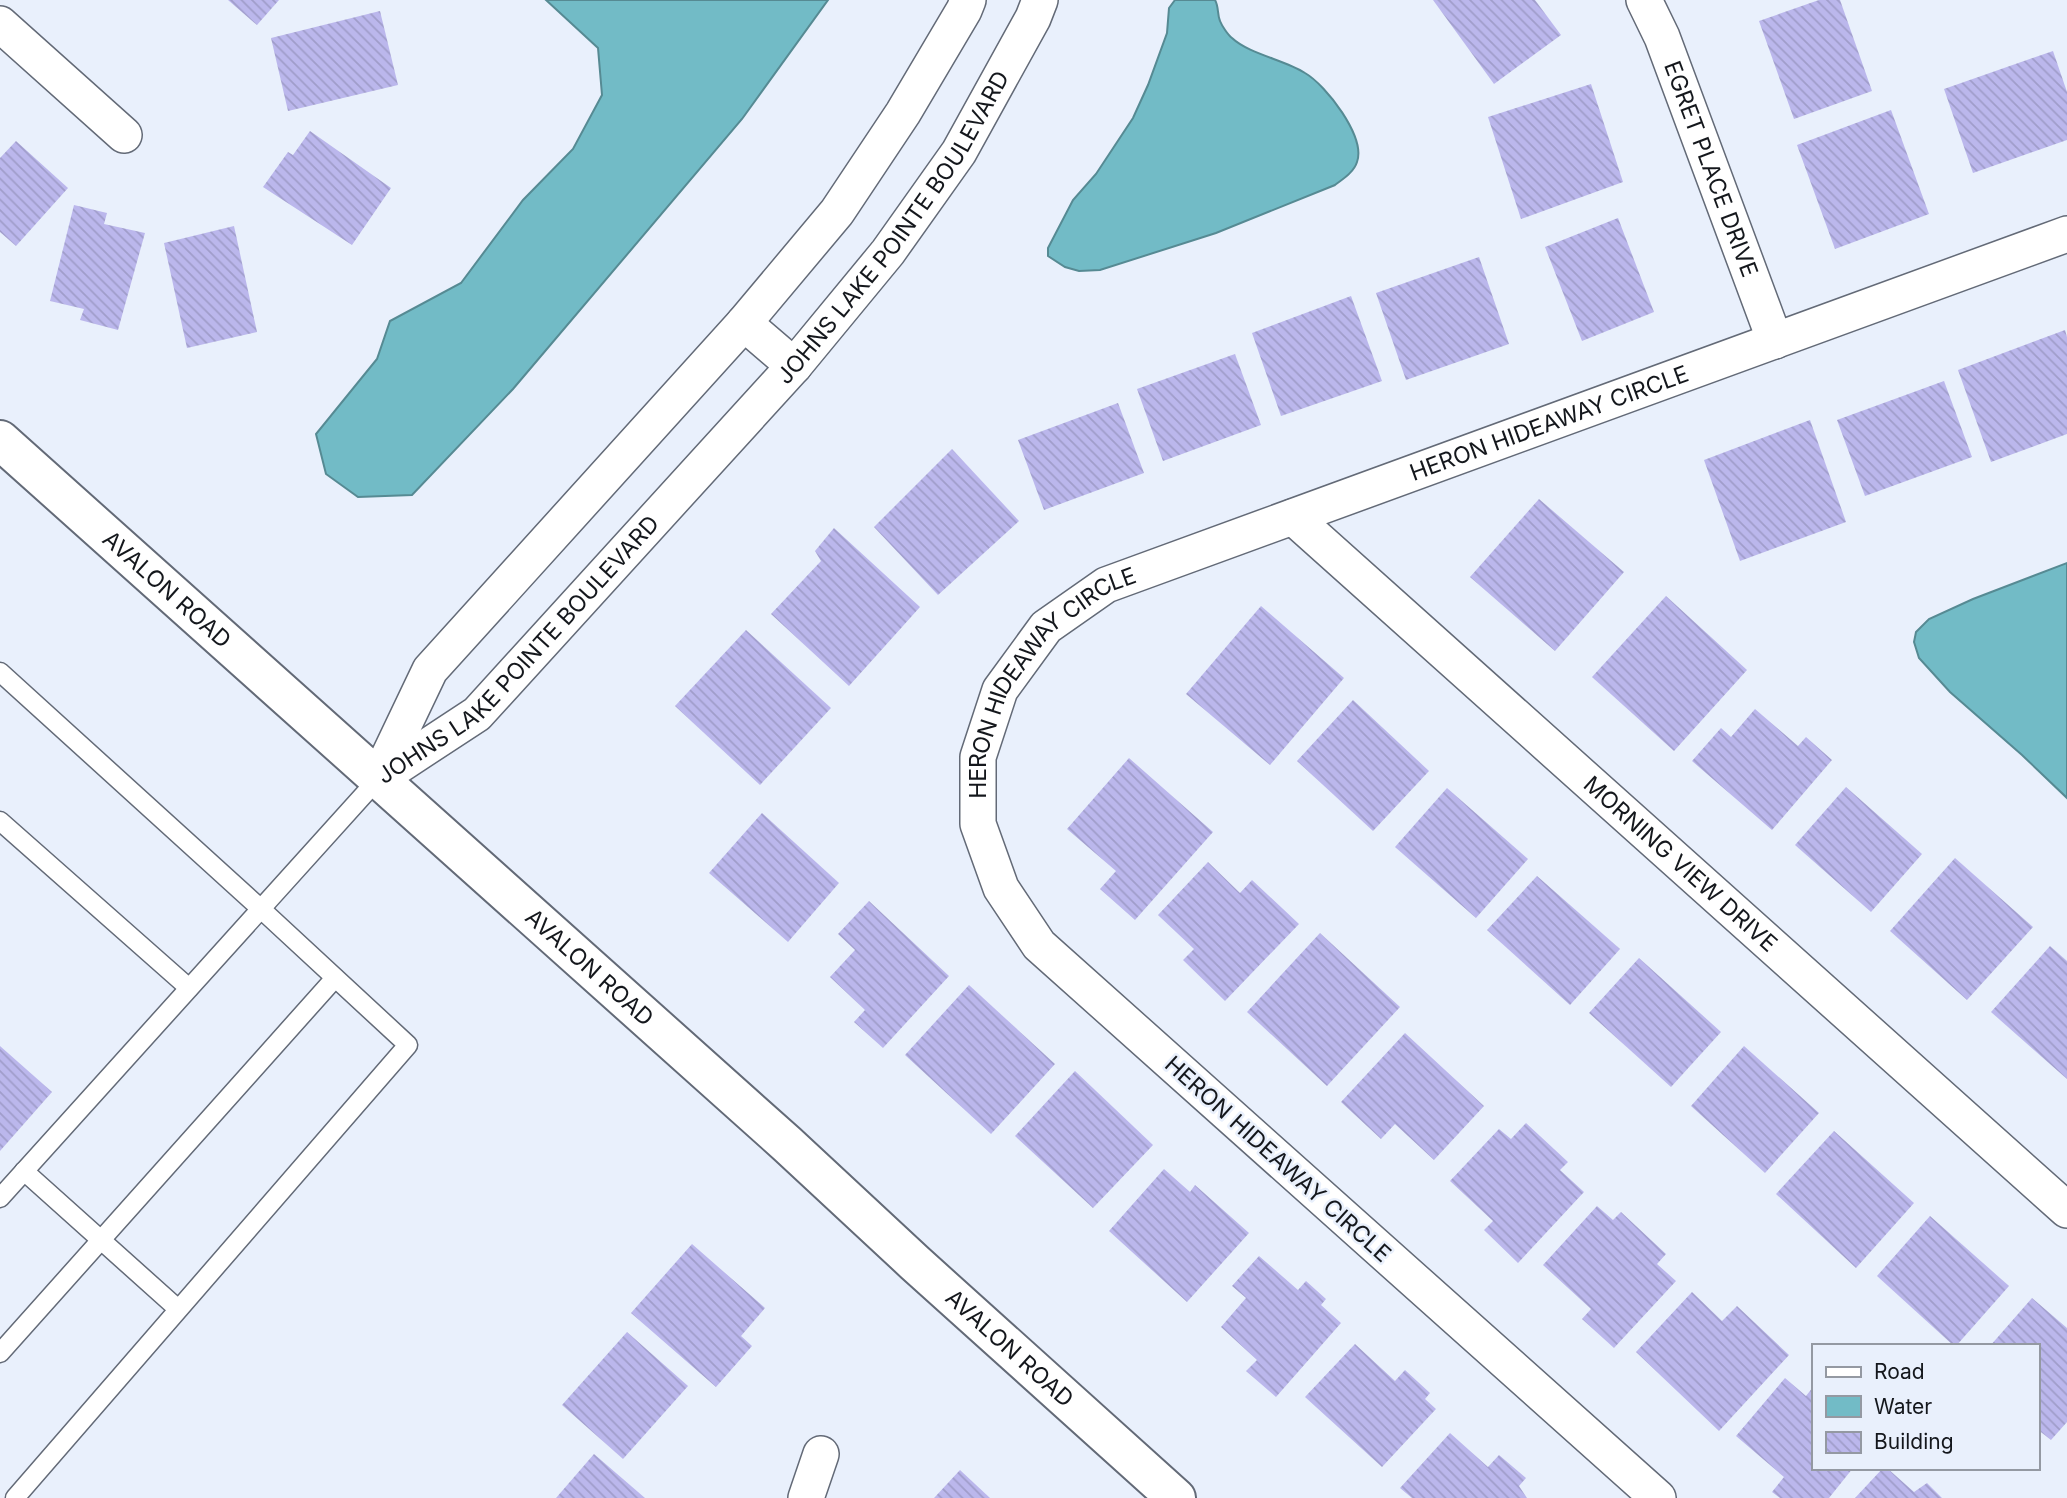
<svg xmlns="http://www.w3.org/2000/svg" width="2067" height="1498" font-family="Inter,sans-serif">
	<defs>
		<pattern id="building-back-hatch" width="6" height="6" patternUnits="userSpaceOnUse" patternTransform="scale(1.75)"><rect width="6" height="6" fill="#bbb7ec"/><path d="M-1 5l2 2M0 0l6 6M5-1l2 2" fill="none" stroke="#a09dca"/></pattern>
	</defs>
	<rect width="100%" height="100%" fill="#e9f0fc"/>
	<!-- water -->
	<g fill="#72bbc6" stroke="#568a93" stroke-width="2">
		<polygon points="546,0 828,0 742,119 513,389 412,495 358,497 326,474 316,434 377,359 390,321 461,283 523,200 573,149 602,95 598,48"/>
		<path d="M1175,0H1215C1219,7 1217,14 1220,21C1222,26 1228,35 1232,38C1249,54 1285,60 1305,73C1326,85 1366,137 1357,162C1354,172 1343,179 1335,185L1216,233L1100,270L1079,271L1065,267L1048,256V248L1073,200L1096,174L1133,118L1148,85L1167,33L1169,8Z"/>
		<polygon points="2067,563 2067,798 2022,755 1950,692 1919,658 1914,642 1916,632 1929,619 1973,599"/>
	</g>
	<!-- building -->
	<g fill="url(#building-back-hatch)">
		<polygon points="228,0 279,0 257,25"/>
		<polygon points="1433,0 1535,0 1561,35 1494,84"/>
		<polygon points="1819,0 1840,0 1872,91 1794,119 1759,21"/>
		<polygon points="380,11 398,85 288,111 271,38"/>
		<polygon points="2053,51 2067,92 2067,140 1973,173 1944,89"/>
		<polygon points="1591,84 1623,182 1521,219 1488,117"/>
		<polygon points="1891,110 1929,214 1835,249 1797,145"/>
		<polygon points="310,131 391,188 352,245 263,187 288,152 293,155"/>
		<polygon points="16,141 68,188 16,246 0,232 0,158"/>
		<polygon points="74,205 107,213 104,224 145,233 118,330 80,320 84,309 50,301"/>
		<polygon points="1618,218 1654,312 1582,341 1545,247"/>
		<polygon points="234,226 257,332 187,348 164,243"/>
		<polygon points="1479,257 1509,344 1406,380 1376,293"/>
		<polygon points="1351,296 1382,381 1281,416 1252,333"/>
		<polygon points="2065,330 2067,337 2067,434 1991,462 1958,370"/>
		<polygon points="1235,354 1261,425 1163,461 1137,389"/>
		<polygon points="1944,381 1972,457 1865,496 1837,420"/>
		<polygon points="1118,403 1144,473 1044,510 1018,440"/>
		<polygon points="1810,420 1846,522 1740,561 1704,460"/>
		<polygon points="952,449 1019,521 938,595 874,527"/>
		<polygon points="1539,499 1624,572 1555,651 1470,577"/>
		<polygon points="834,528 920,607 849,686 771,614 821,561 815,551"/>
		<polygon points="1666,596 1747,670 1674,751 1592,677"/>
		<polygon points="1261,606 1344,678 1270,765 1186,694"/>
		<polygon points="746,630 831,708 760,785 675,706"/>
		<polygon points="1353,700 1429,771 1373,831 1297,761"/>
		<polygon points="1755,709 1798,746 1806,737 1832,760 1772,830 1692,761 1721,728 1731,737"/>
		<polygon points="1129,758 1213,832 1135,920 1100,889 1116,871 1067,829"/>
		<polygon points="1846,787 1922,854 1871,912 1795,845"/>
		<polygon points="1447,788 1528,859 1476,918 1395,847"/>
		<polygon points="762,813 839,883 788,942 709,873"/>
		<polygon points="1955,858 2033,927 1967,1000 1890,931"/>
		<polygon points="1208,862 1240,893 1252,880 1299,924 1225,1001 1183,960 1194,949 1158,915"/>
		<polygon points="1537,876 1620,949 1570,1005 1487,930"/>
		<polygon points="869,901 949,976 883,1048 854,1022 865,1010 830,977 855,950 838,934"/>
		<polygon points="1320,933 1400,1007 1327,1086 1247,1012"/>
		<polygon points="2050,946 2067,961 2067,1079 1991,1012"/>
		<polygon points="1639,958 1721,1032 1671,1087 1589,1013"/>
		<polygon points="969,985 1055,1064 991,1134 905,1055"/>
		<polygon points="1405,1033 1484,1106 1434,1160 1395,1124 1381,1139 1341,1102"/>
		<polygon points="0,1046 52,1092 0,1151"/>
		<polygon points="1744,1046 1819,1113 1765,1173 1691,1106"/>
		<polygon points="1075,1071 1153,1145 1093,1208 1015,1136"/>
		<polygon points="1526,1123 1568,1162 1560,1170 1584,1192 1518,1263 1484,1230 1493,1221 1450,1181 1499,1129 1511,1139"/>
		<polygon points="1834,1131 1914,1203 1856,1268 1776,1194"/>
		<polygon points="1164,1169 1190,1192 1195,1185 1249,1233 1187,1302 1109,1231"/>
		<polygon points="1597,1206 1613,1220 1621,1212 1666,1254 1657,1264 1676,1281 1614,1348 1582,1319 1591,1309 1543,1265"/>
		<polygon points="1930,1216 2009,1286 1956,1346 1954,1346 1877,1276"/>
		<polygon points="692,1244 765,1308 741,1336 752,1346 716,1387 631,1313"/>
		<polygon points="1259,1256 1298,1290 1306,1281 1326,1299 1321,1305 1341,1323 1276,1397 1246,1371 1257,1360 1221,1327 1246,1298 1232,1286"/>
		<polygon points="1692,1292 1722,1321 1737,1306 1789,1355 1719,1431 1636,1352"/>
		<polygon points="2032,1298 2067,1328 2067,1422 2051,1440 2037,1429 2037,1346 1990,1346"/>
		<polygon points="627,1332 688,1386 623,1459 562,1405"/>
		<polygon points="1355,1344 1395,1381 1405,1370 1430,1393 1425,1399 1436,1409 1382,1467 1305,1397"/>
		<polygon points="1785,1378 1806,1396 1813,1387 1813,1468 1853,1468 1829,1498 1780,1498 1772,1492 1784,1477 1736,1436"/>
		<polygon points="1450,1433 1488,1467 1499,1455 1526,1478 1519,1486 1527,1498 1412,1498 1400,1488"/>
		<polygon points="594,1454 645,1498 556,1498"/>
		<polygon points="1883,1468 1887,1468 1914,1492 1927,1483 1942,1498 1855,1498"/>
		<polygon points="960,1470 990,1498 934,1498"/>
	</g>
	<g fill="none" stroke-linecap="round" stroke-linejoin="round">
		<defs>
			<g id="lane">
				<polyline points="0,672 261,909 408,1045 15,1498"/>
				<polyline points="0,821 189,988"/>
				<polyline points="24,1171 178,1309"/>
				<polyline points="0,1198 378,779"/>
				<polyline points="0,1353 335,978"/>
			</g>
			<g id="street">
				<path id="s1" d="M1644,0L1662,37L1775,341"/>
				<polyline points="0,24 124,135"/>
				<polyline points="744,323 794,366"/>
				<path id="s2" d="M1293,517L2067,1210"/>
				<path id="s3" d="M378,779L477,714L794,366L888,252L959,152L1033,18L1040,0"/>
				<polyline points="378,779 430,670 744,323 837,212 903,113 964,10 968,0"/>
				<polyline points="806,1498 821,1454"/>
				<path id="s4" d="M1658,1498L1039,945L1001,888L978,824V757L1000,690L1046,627L1106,585L2067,234"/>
			</g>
			<g id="secondary">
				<path id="s5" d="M0,440L787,1144L915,1263L1176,1498"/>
			</g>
		</defs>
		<!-- lane casing -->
		<use href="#lane" stroke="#636a77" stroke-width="21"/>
		<!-- street casing -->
		<use href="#street" stroke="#636a77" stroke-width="38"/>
		<!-- secondary casing -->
		<use href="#secondary" stroke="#636a77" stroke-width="42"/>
		<!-- lane -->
		<use href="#lane" stroke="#fff" stroke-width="18"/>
		<!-- street -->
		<use href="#street" stroke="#fff" stroke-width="35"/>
		<!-- secondary -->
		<use href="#secondary" stroke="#fff" stroke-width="38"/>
	</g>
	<g text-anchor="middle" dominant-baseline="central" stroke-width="5" stroke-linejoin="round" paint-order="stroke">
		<!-- street labels -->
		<g font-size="23" fill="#14171c" stroke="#e9f0fc">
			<text stroke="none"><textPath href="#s1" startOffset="182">EGRET PLACE DRIVE</textPath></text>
			<text stroke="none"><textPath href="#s3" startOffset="760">JOHNS LAKE POINTE BOULEVARD</textPath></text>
			<text stroke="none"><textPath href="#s4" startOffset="1727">HERON HIDEAWAY CIRCLE</textPath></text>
			<text stroke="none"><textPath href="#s5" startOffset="224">AVALON ROAD</textPath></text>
			<text stroke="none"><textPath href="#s3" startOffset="192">JOHNS LAKE POINTE BOULEVARD</textPath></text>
			<text stroke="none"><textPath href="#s4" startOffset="1139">HERON HIDEAWAY CIRCLE</textPath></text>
			<text stroke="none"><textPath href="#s2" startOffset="520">MORNING VIEW DRIVE</textPath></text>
			<text stroke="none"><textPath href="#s5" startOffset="791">AVALON ROAD</textPath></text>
			<text transform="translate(1278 1159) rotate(42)">HERON HIDEAWAY CIRCLE</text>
			<text stroke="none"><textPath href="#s5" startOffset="1358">AVALON ROAD</textPath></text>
		</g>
	</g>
	<!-- legend -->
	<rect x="1812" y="1344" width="228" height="126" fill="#e9f0fc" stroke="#9499a2" stroke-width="2"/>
	<rect x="1826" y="1367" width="35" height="10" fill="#ffffff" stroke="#9499a2" stroke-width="2"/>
	<text x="1874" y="1379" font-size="21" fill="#14171c">Road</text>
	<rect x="1826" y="1396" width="35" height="21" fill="#72bbc6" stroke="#9499a2" stroke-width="2"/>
	<text x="1874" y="1414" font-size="21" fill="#14171c">Water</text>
	<rect x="1826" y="1432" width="35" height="21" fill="url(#building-back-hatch)" stroke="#9499a2" stroke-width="2"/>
	<text x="1874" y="1449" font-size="21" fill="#14171c">Building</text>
</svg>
